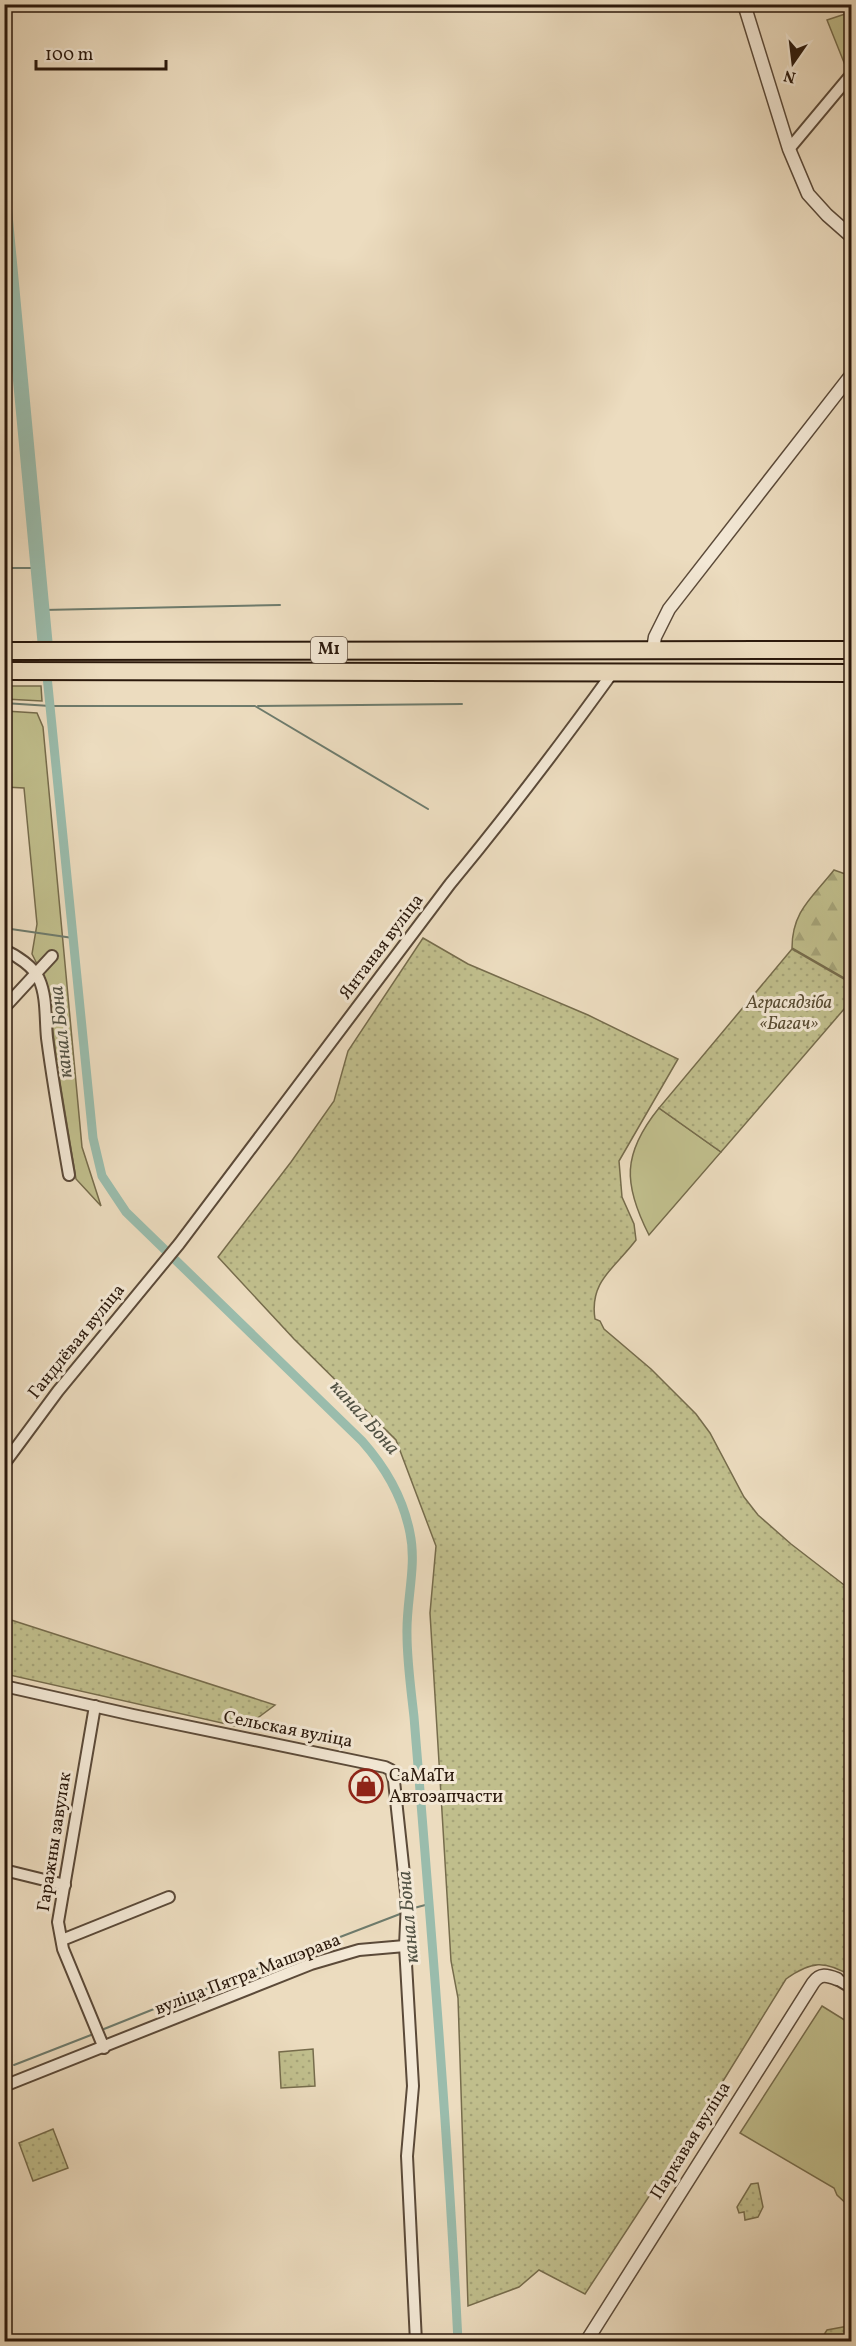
<svg xmlns="http://www.w3.org/2000/svg" width="856" height="2346" font-family="Vollkorn,serif">
	<defs>
		<pattern id="forest-firs" width="22" height="20" patternUnits="userSpaceOnUse" patternTransform="scale(1.5)"><rect width="22" height="20" fill="#c0be8c"/><path d="M5 1l3.5 6h-7zM16 11l3.5 6h-7z" fill="#a5a378"/></pattern>
		<pattern id="park-dots" width="8" height="8" patternUnits="userSpaceOnUse" patternTransform="scale(1.5)"><rect width="8" height="8" fill="#c0be8c"/><path d="M2 2h.1M6 6h.1" fill="none" stroke="#a5a378" stroke-width="1.8" stroke-linecap="round"/></pattern>
	</defs>
	<rect width="100%" height="100%" fill="#ecdcbf"/>
	<filter id="stains"><feTurbulence type="fractalNoise" baseFrequency=".00333" numOctaves="4"/><feColorMatrix values="0 0 0 0 .2 0 0 0 0 .09 0 0 0 0 .02 0 0 0 .5 -.17"/></filter>
	<radialGradient id="worn" r=".72"><stop offset=".6" stop-color="#630" stop-opacity="0"/><stop offset="1" stop-color="#630" stop-opacity=".3"/></radialGradient>
	<!-- grass -->
	<g fill="#c0be8c" stroke="#766c4c" stroke-width="1.5">
		<polygon points="851,12 851,62 847,70 827,20"/>
		<polygon points="5,686 41,686 42,701 5,699"/>
		<polygon points="5,711 37,713 43,727 82,1147 101,1206 76,1179 57,1064 47,984 32,954 37,924 24,788 5,787"/>
		<path d="M659,1108L721,1152L649,1235C623,1184 622,1154 659,1108Z"/>
		<polygon points="822,2006 851,2024 851,2208 837,2195 834,2188 740,2133"/>
	</g>
	<!-- forest -->
	<path fill="url(#forest-firs)" stroke="#766c4c" stroke-width="1.5" d="M834,870L851,876V982L792,948C792,911 812,898 834,870Z"/>
	<!-- park -->
	<g fill="url(#park-dots)" stroke="#766c4c" stroke-width="1.5">
		<path d="M423,938L468,964L588,1015L678,1059L619,1161L622,1197L634,1224L636,1240C615,1268 589,1281 595,1319L600,1321L604,1329L651,1369L696,1414L710,1433L744,1497L758,1515L791,1544L852,1591L851,1976C825,1960 811,1961 786,1979L699,2120L585,2294L539,2270L519,2287L468,2306L458,1998L451,1961L430,1613L436,1546L396,1440L294,1339L218,1257L291,1162L334,1101L348,1051Z"/>
		<polygon points="792,949 851,983 851,1001 721,1152 659,1108"/>
		<polygon points="5,1618 275,1705 244,1728 5,1674"/>
		<polygon points="313,2049 315,2086 281,2088 279,2052"/>
		<polygon points="53,2129 68,2168 33,2181 19,2143"/>
		<polygon points="758,2183 763,2207 758,2217 745,2220 744,2212 739,2213 737,2207 751,2184"/>
		<polygon points="848,2326 851,2328 851,2341 820,2341 827,2330"/>
	</g>
	<g fill="none" stroke-linecap="round" stroke-linejoin="round">
		<!-- stream -->
		<g stroke="#6e7b6c" stroke-width="2">
			<polyline points="4,568 38,568"/>
			<polyline points="43,610 280,605"/>
			<polyline points="4,703 50,706 255,706 428,809"/>
			<polyline points="258,706 462,704"/>
			<polyline points="4,928 73,938"/>
			<polyline points="414,1908 429,1904"/>
			<polyline points="327,1942 400,1914"/>
			<polyline points="311,1948 318,1945"/>
			<polyline points="227,1981 297,1953"/>
			<polyline points="194,1994 213,1986"/>
			<polyline points="104,2029 184,1997"/>
			<polyline points="14,2065 91,2035"/>
		</g>
		<!-- canal -->
		<path stroke="#9abcac" stroke-width="9" d="M47,676L93,1138L102,1176L126,1212L362,1441C386,1468 403,1497 410,1533C417,1566 406,1601 407,1634C407,1662 411,1689 414,1717C431,1925 448,2133 458,2342"/>
		<!-- river -->
		<polyline stroke="#9abcac" stroke-width="15" points="4,204 45,642"/>
		<defs>
			<g id="minor">
				<polyline points="789,149 850,76"/>
				<path d="M4,950C16,955 34,967 39,979C47,997 45,1018 47,1038C53,1084 61,1129 69,1175"/>
				<polyline points="4,1008 52,956"/>
				<path d="M4,1464L58,1391L179,1244L450,884C507,815 561,744 613,672"/>
				<polyline points="4,1686 133,1715 385,1767 391,1770 394,1781 407,1902 405,1946 413,2086 407,2156 416,2342"/>
				<polyline points="95,1706 58,1922 63,1949 104,2048"/>
				<polyline points="4,1870 65,1885"/>
				<polyline points="62,1940 169,1897"/>
				<polyline points="837,1979 852,1988"/>
				<polyline points="4,2086 311,1964 359,1950 405,1946"/>
			</g>
			<g id="tertiary">
				<polyline points="744,4 789,149 808,194 827,215 852,237"/>
				<polyline points="653,649 655,637 669,609 852,374"/>
				<path d="M586,2342L813,1983C820,1973 827,1975 837,1979"/>
			</g>
			<g id="trunk">
				<polyline points="4,651 852,650"/>
				<polyline points="4,671 852,673"/>
			</g>
		</defs>
		<!-- minor casing -->
		<use href="#minor" stroke="#5b4a39" stroke-width="14"/>
		<!-- tertiary casing -->
		<use href="#tertiary" stroke="#5b4a39" stroke-width="15"/>
		<!-- trunk casing -->
		<use href="#trunk" stroke="#2b190c" stroke-width="20"/>
		<!-- minor -->
		<use href="#minor" stroke="#f3e8d5" stroke-width="10"/>
		<!-- tertiary -->
		<use href="#tertiary" stroke="#f3e8d5" stroke-width="12"/>
		<!-- trunk -->
		<use href="#trunk" stroke="#ecdcbf" stroke-width="16"/>
	</g>
	<!-- icons -->
	<defs>
		<symbol id="shop-ring" viewBox="-11 -11 22 22"><circle r="9.5" fill="#f3e8d5" stroke="#8f2418" stroke-width="1.5"/><path d="M-5-2.5h2.3a2.7 3.5 0 0 1 5.4 0H5L5.5 6h-11ZM-1.5-2.5h3a1.5 2.3 0 0 0-3 0Z" fill="#8f2418"/></symbol>
	</defs>
	<g fill-rule="evenodd">
		<use href="#shop-ring" x="347" y="1767" width="38" height="38"/>
	</g>
	<g text-anchor="middle" dominant-baseline="central" stroke-width="6" stroke-linejoin="round" paint-order="stroke">
		<!-- shield labels -->
		<rect fill="#f3e8d5" stroke="#675748" stroke-width="1.5" x="311" y="637" width="36" height="26" rx="4.5"/>
		<g font-size="16" font-weight="bold" fill="#2b190c">
			<text x="329" y="650">М1</text>
		</g>
		<!-- street labels -->
		<g font-size="18" fill="#2b190c" stroke="#f3e8d5">
			<text transform="translate(382 947) rotate(-53)">Янтаная вуліца</text>
			<text transform="translate(77 1342) rotate(-51)">Гандлёвая вуліца</text>
			<text transform="translate(288 1730) rotate(11)">Сельская вуліца</text>
			<text transform="translate(55 1842) rotate(-81)">Гаражны завулак</text>
			<text transform="translate(248 1975) rotate(-21)">вуліца Пятра Машэрава</text>
			<text transform="translate(691 2141) rotate(-58)">Паркавая вуліца</text>
		</g>
		<!-- park labels -->
		<g font-size="18" font-style="italic" fill="#584b32" stroke="#f3e8d5">
			<text x="789" y="1003">Аграсядзіба<tspan x="789" dy="21">«Багач»</tspan></text>
		</g>
		<!-- poi labels -->
		<g font-size="18" fill="#2b190c" stroke="#f3e8d5" text-anchor="start">
			<text x="389" y="1776">СаМаТи<tspan x="389" dy="21">Автоэапчасти</tspan></text>
		</g>
		<!-- water labels -->
		<g font-size="20" font-style="italic" fill="#525244" stroke="#f3e8d5">
			<text transform="translate(62 1032) rotate(-96)">канал Бона</text>
			<text transform="translate(364 1418) rotate(48)">канал Бона</text>
			<text transform="translate(409 1917) rotate(-95)">канал Бона</text>
		</g>
	</g>
	<!-- margin -->
	<rect width="856" height="2346" fill="none" stroke="#ecdcbf" stroke-width="24"/>
	<rect x="6" y="6" width="844" height="2334" fill="none" stroke="#2b190c" stroke-width="3"/>
	<rect x="12" y="12" width="832" height="2322" fill="none" stroke="#2b190c" stroke-width="1.5"/>
	<!-- north arrow -->
	<g transform="translate(793 63) rotate(194)" stroke="#f3e8d5" stroke-width="4.5" paint-order="stroke">
	<path d="M0-4.5L10 22L0 15L-10 22Z" fill="#2b190c"/>
	<text y="-9" font-size="16" font-weight="bold" text-anchor="middle" fill="#2b190c">N</text>
	</g>
	<!-- scale -->
	<path d="M36 60v9h130v-9" fill="none" stroke="#2b190c" stroke-width="3"/>
	<text x="45" y="60" font-size="18" fill="#2b190c" stroke="#f3e8d5" stroke-width="4.5" paint-order="stroke">100 m</text>
	<rect width="100%" height="100%" filter="url(#stains)"/>
	<rect width="100%" height="100%" fill="url(#worn)"/>
</svg>
